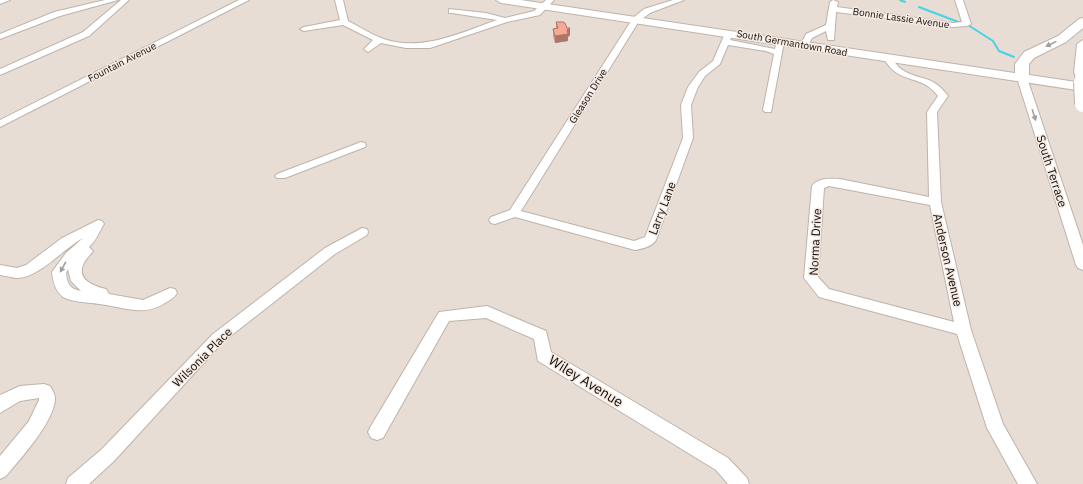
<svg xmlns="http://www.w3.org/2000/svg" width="1083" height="484" font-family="'IBM Plex Sans',sans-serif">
	<rect width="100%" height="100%" fill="#e7ddd5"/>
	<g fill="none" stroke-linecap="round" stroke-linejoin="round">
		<!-- stream -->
		<g stroke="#48d2e5" stroke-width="2">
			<polyline points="900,0 905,2"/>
			<polyline points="919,7 961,23"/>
			<polyline points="968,25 993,41 999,51 1014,57"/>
		</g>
		<defs>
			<g id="minor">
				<polygon points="0,0 10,0 0,4"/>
				<polygon points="105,0 118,0 60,16 0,39 0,34 54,12"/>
				<polygon points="121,0 129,0 89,36 0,75 0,69 83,32"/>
				<polygon points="239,0 249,0 0,127 0,120"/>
				<path d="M335,0H343L348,21C358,26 369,33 381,38C420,53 460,33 497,20L452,13H449V9L486,13L505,18L534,11L546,0H554L540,15L507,22L430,48H406L381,43L368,52L364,49L373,40L343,25L304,31L300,29L304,27L340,20Z"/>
				<path d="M673,0H684L650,13L639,21L521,211L634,241L645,237L683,138L681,105L688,87L699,72L713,61L726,31L733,33L730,40L775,49L777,40H780L784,42L771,112H765L763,110L774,54L766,51L728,45L720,64L705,76L698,87L691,105L693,138L656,240C653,246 642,249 635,250L515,217L495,224L491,223L489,220L491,217L510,210L633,18L644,9Z"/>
				<polygon points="833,0 838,2 837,7 953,23 962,22 955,0 963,0 971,24 967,26 953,27 836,12 834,40 828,40 826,31 812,38 807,48 801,48 800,46 806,34 826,25 830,2"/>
				<path d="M888,56C894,58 896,66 901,69C920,82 931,73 948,96L937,112L941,202L971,330L1003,424L1037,484H1018L987,428L957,334L819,297L804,278L812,186C819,177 830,179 840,179L929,197L927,112L938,96C921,73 900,86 884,59ZM829,186L930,205L954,322L829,289L818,277L824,188Z"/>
				<polygon points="1022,75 1027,78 1083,245 1083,270 1078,268 1076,265 1017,78"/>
				<polygon points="361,142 365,143 366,145 365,147 285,178 277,178 275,176 277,174"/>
				<path d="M98,220L102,221L104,224C99,232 96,241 89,247L93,251C90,256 85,259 83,265C77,280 94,286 106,289L109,294L143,300L170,288L175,289L177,293C174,298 170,300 165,303C143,317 124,307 99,304C88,302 74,303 63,297C55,291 53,281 52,272L66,253L83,238C63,249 38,279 16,278C11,277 5,276 0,275V265L17,268L26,265L62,238ZM68,269L71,281L81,291C70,289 67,284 66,273Z"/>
				<polygon points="362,228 367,229 368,232 367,235 335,254 223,342 114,461 89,484 66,484 68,478 102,449 213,334 325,248"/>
				<polygon points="487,306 546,331 551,352 728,458 747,478 749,484 728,484 716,470 538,361 534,339 486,318 449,321 383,438 377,440 371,438 368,432 371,426 439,312"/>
				<path d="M44,384L50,386C52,390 56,395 55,400C53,423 21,458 6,476L0,479V456L29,421L39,400V398L20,401L0,413V395L20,386Z"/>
			</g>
			<polygon id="major" points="496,0 521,0 1083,83 1083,91 501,3"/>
			<g id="highway">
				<polygon points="1083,18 1083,28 1066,42 1034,58 1029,64 1029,78 1027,81 1017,81 1015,78 1015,64 1024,52 1058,36 1079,19"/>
				<polygon points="1083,40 1083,77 1076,76 1074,73 1077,44"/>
			</g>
		</defs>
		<!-- minor casing -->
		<use href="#minor" stroke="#bdb3ab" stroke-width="2"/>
		<!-- major casing -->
		<use href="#major" stroke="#bdb3ab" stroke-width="2"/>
		<!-- highway casing -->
		<use href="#highway" stroke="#bdb3ab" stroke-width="2"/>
		<!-- minor -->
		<use href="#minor" fill="#fff" fill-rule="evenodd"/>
		<!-- major -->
		<use href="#major" fill="#fff" fill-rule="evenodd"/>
		<!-- highway -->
		<use href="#highway" fill="#fff" fill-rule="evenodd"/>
		<defs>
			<polyline id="highway-bridge-far1" points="1081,73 1082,83"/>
			<polyline id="highway-bridge" points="1082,82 1083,104"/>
		</defs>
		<!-- highway-bridge-far1 casing -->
		<use href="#highway-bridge-far1" stroke="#bdb3ab" stroke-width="14" stroke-linecap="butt"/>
		<!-- highway-bridge casing -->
		<use href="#highway-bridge" stroke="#bdb3ab" stroke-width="18" stroke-linecap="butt"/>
		<!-- highway-bridge-far1 -->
		<use href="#highway-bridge-far1" stroke="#fff" stroke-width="12"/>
		<!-- highway-bridge -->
		<use href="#highway-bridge" stroke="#fff" stroke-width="16"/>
	</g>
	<!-- wall -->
	<polygon fill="#d39181" points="556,22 567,28 570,28 570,35 568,37 568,41 555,43 553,36 553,29 556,28"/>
	<!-- shaded-wall -->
	<polygon fill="#ac7669" points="570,28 570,35 568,37 568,41 555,43 555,36"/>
	<!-- building -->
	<polygon fill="#f5a996" stroke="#ac7669" points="556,22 563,22 565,23 567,28 570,28 567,30 568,34 555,36 553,29 558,28"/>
	<!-- one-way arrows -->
	<defs><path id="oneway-solid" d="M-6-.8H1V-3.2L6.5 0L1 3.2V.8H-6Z"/></defs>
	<g fill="#a09f9e">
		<use href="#oneway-solid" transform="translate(1051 44) rotate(154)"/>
		<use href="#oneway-solid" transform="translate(1034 115) rotate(72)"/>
		<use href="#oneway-solid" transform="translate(63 267) rotate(119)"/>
	</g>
	<g text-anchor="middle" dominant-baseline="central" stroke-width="3" stroke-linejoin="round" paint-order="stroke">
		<!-- far-street labels -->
		<g font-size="10" fill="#120e0c" stroke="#f5eae2">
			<text transform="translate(901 18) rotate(8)">Bonnie Lassie Avenue</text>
			<text transform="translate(792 43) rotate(10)">South Germantown Road</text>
			<text transform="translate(122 62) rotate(-27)">Fountain Avenue</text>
			<text transform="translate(588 96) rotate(-58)">Gleason Drive</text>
		</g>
		<!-- street labels -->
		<g font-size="12" fill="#120e0c" stroke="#f5eae2">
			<text transform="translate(1052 171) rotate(72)">South Terrace</text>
			<text transform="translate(662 208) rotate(-69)">Larry Lane</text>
			<text transform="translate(815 242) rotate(-87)">Norma Drive</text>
			<text transform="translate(948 260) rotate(77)">Anderson Avenue</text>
			<text transform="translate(202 357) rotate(-45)">Wilsonia Place</text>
		</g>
		<!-- near-street labels -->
		<g font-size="14" fill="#120e0c" stroke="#f5eae2">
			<text transform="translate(586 381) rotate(32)">Wiley Avenue</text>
		</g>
	</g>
</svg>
